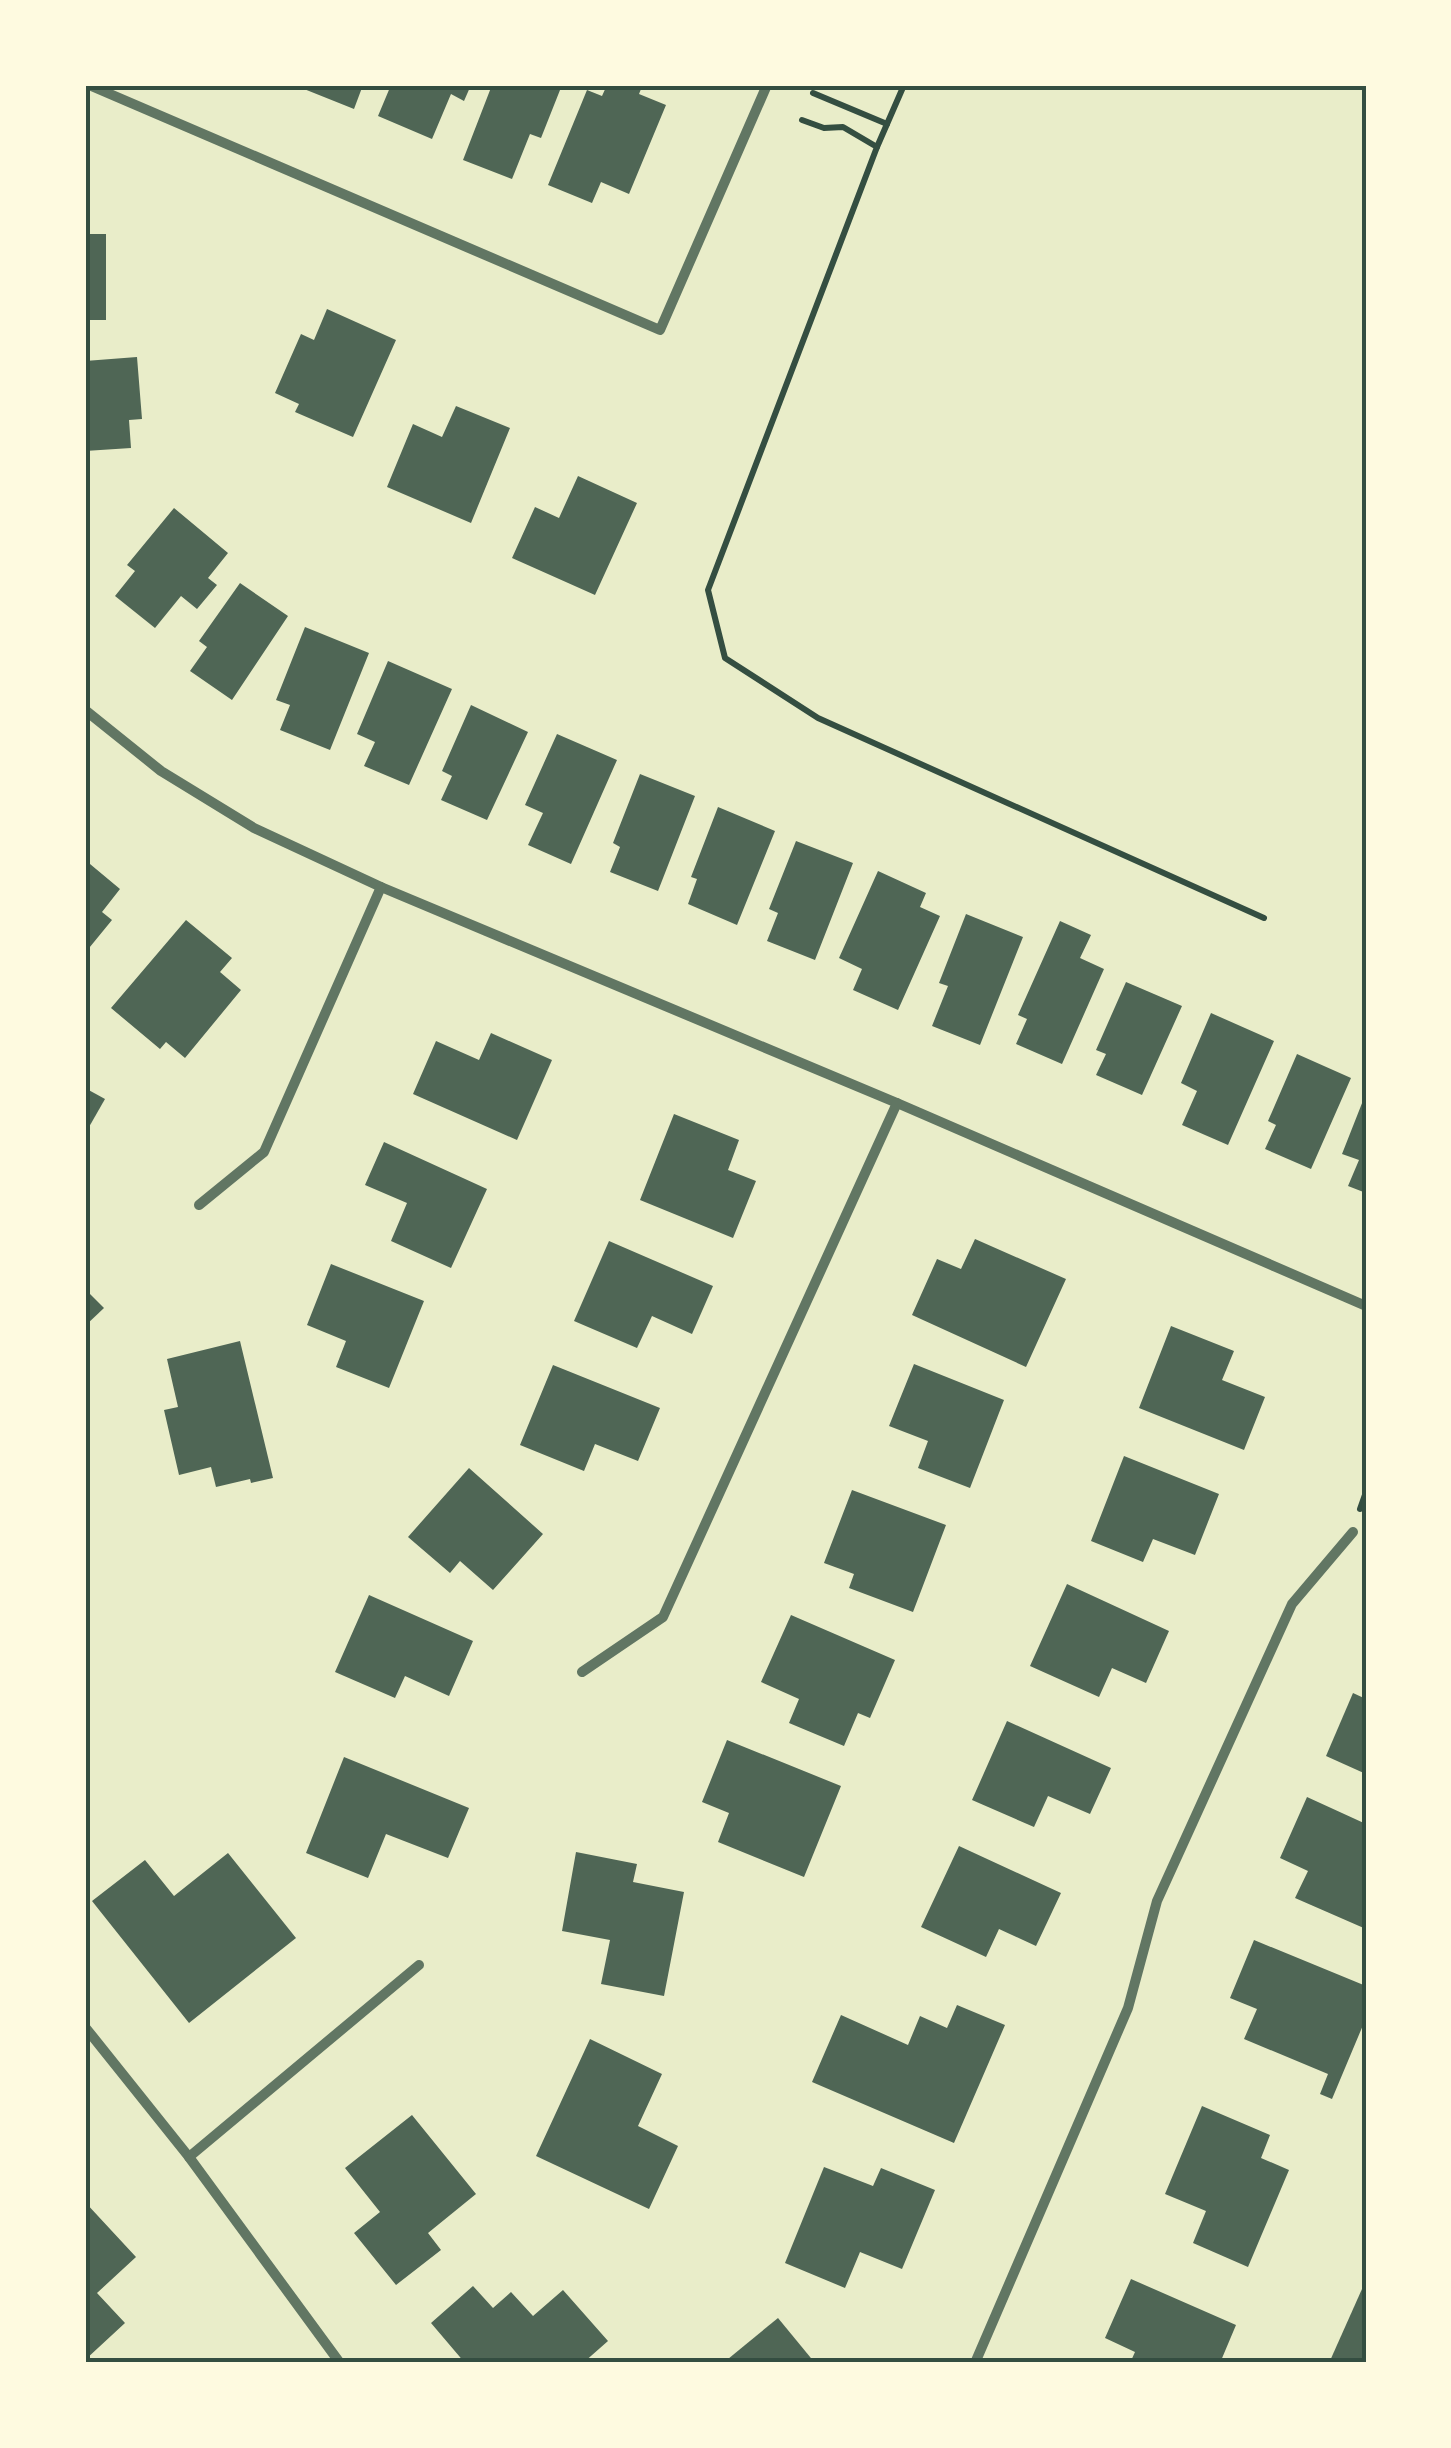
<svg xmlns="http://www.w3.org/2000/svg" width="1451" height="2448" font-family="Jost,sans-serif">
	<rect width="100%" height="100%" fill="#e9edc9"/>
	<!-- building -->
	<g fill="#4f6655">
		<polygon points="305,85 363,85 354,109 304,89"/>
		<polygon points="391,85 471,85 464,101 451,94 432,139 378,116"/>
		<polygon points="492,85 562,85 541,138 530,134 512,179 463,160"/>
		<polygon points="607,85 630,85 641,89 639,94 666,105 629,194 601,182 592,203 548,185 587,90 602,96"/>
		<rect x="85" y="234" width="21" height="86"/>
		<polygon points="327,309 396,340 353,437 295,412 299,404 275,393 301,334 314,340"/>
		<polygon points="137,357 142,419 129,420 131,448 85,451 85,361"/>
		<polygon points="456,406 510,428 471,523 387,487 413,424 442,437"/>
		<polygon points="578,476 637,503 595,595 512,558 535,507 559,518"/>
		<polygon points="174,508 228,553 208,578 217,585 197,609 181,596 155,628 115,596 135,571 127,565"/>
		<polygon points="240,583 288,616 232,700 190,671 207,647 199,641"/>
		<polygon points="305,627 369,653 330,750 280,730 290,705 276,700"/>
		<polygon points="388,661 452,689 409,785 364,766 375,742 357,734"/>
		<polygon points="471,705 528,732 487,820 441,800 452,776 442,771"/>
		<polygon points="557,734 617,760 571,864 528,845 543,813 525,805"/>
		<polygon points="640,774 695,796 658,891 610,872 620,847 613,843"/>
		<polygon points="718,807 775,831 737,925 688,904 697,879 691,877"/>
		<polygon points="796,841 853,863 815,960 767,941 778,913 769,909"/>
		<polygon points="90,864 120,889 102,912 112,920 85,953 85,870"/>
		<polygon points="878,871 926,893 920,907 940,916 898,1010 853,990 862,969 839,958"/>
		<polygon points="966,914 1023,937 980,1045 932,1026 948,986 939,983"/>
		<polygon points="186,920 232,958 220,972 241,990 185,1058 166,1042 160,1049 111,1008"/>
		<polygon points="1060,921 1091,935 1080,958 1104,969 1062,1064 1016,1044 1027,1019 1018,1015"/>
		<polygon points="1126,982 1182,1006 1142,1095 1096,1075 1106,1054 1096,1050"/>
		<polygon points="1211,1013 1274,1041 1228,1145 1182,1125 1197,1091 1181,1083"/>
		<polygon points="491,1033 552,1060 517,1140 413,1094 436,1041 479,1060"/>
		<polygon points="1297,1054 1351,1078 1311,1169 1265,1149 1276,1125 1268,1121"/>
		<polygon points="85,1088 105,1099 85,1134"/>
		<polygon points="1366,1093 1366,1193 1348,1186 1359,1160 1342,1154"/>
		<polygon points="674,1114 739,1140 728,1170 756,1181 733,1238 640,1200"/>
		<polygon points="384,1142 487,1189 451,1268 391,1241 407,1203 365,1185"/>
		<polygon points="975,1239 1066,1279 1026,1367 912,1315 937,1259 961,1269"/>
		<polygon points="609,1241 713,1286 692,1334 652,1316 637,1348 574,1321"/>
		<polygon points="331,1264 424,1301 389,1388 336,1367 346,1341 307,1325"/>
		<polygon points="85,1289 104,1308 85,1326"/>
		<polygon points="1171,1326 1234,1351 1222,1380 1265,1397 1244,1450 1139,1408"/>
		<polygon points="240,1341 273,1478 251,1483 250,1479 216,1487 211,1467 179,1475 164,1410 178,1407 167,1359"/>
		<polygon points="914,1364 1004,1400 970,1488 918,1468 928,1441 889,1426"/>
		<polygon points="553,1365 660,1408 638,1461 595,1444 584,1471 520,1445"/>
		<polygon points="1124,1456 1219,1494 1195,1555 1153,1539 1143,1562 1091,1541"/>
		<polygon points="469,1468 543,1534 493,1590 460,1561 450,1573 408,1537"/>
		<polygon points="852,1490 946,1525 913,1612 849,1588 854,1574 824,1563"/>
		<polygon points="1067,1584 1169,1631 1146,1683 1112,1668 1099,1697 1030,1666"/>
		<polygon points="369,1595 473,1641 449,1696 405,1676 395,1698 335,1672"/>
		<polygon points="791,1615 895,1660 870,1718 858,1713 844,1746 789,1723 799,1699 761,1682"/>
		<polygon points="1353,1693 1366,1699 1366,1774 1326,1756"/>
		<polygon points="1007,1721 1111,1768 1090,1814 1048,1796 1034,1827 972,1800"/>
		<polygon points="727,1740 841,1786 804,1877 718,1842 729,1813 702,1802"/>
		<polygon points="344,1757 469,1808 448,1858 386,1834 368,1878 306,1853"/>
		<polygon points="1307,1797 1366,1824 1366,1929 1295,1898 1308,1871 1280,1858"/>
		<polygon points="959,1846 1061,1893 1036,1946 999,1929 986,1957 921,1927"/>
		<polygon points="576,1852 637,1864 633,1882 684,1892 664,1996 601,1984 610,1940 562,1931"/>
		<polygon points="228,1853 296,1938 189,2023 92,1901 145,1860 174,1896"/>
		<polygon points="1254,1940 1366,1986 1366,2018 1332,2099 1320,2094 1328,2074 1244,2039 1257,2009 1230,1998"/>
		<polygon points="957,2005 1005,2025 954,2143 812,2082 841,2015 908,2045 920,2016 947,2028"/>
		<polygon points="590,2039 662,2074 638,2126 678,2146 649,2209 536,2156"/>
		<polygon points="1202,2106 1270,2135 1261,2158 1289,2170 1248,2267 1193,2243 1206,2211 1165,2194"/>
		<polygon points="412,2115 476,2194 428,2233 441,2250 396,2285 354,2233 380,2212 345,2168"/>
		<polygon points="824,2167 873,2186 881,2168 935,2190 902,2269 860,2252 845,2288 785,2263"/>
		<polygon points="85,2202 136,2257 97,2293 125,2323 85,2360"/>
		<polygon points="1131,2279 1236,2325 1220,2363 1130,2363 1135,2352 1105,2338"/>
		<polygon points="1366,2280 1366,2363 1329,2363"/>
		<polygon points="473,2286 493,2308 511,2292 533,2316 563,2290 608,2341 583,2363 465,2363 431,2323"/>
		<polygon points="778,2318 815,2363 731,2363 728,2359"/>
	</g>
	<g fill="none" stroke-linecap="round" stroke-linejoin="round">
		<!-- path -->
		<g stroke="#344e41" stroke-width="6">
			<polyline points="813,93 887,124"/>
			<polyline points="802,120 824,128 843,127 877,147 708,590 725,658 818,718 1264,918"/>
			<polyline points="877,147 904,85"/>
			<polyline points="1360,1509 1366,1492"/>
		</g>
		<!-- minor -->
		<g stroke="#617663" stroke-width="10">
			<polyline points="89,85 660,330 767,85"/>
			<polyline points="85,710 161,771 254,828 381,887 897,1103 1366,1306"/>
			<polyline points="199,1205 264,1152 381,887"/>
			<polyline points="582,1672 663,1617 897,1103"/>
			<polyline points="85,2027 189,2157 340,2363"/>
			<polyline points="189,2157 419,1965"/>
			<polyline points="975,2363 1128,2008 1157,1901 1292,1604 1353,1532"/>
		</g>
	</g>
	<!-- border -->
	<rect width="1451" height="2448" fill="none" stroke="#fefae0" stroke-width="175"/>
	<rect x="88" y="88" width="1276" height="2272" fill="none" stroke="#344e41" stroke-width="4"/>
</svg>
